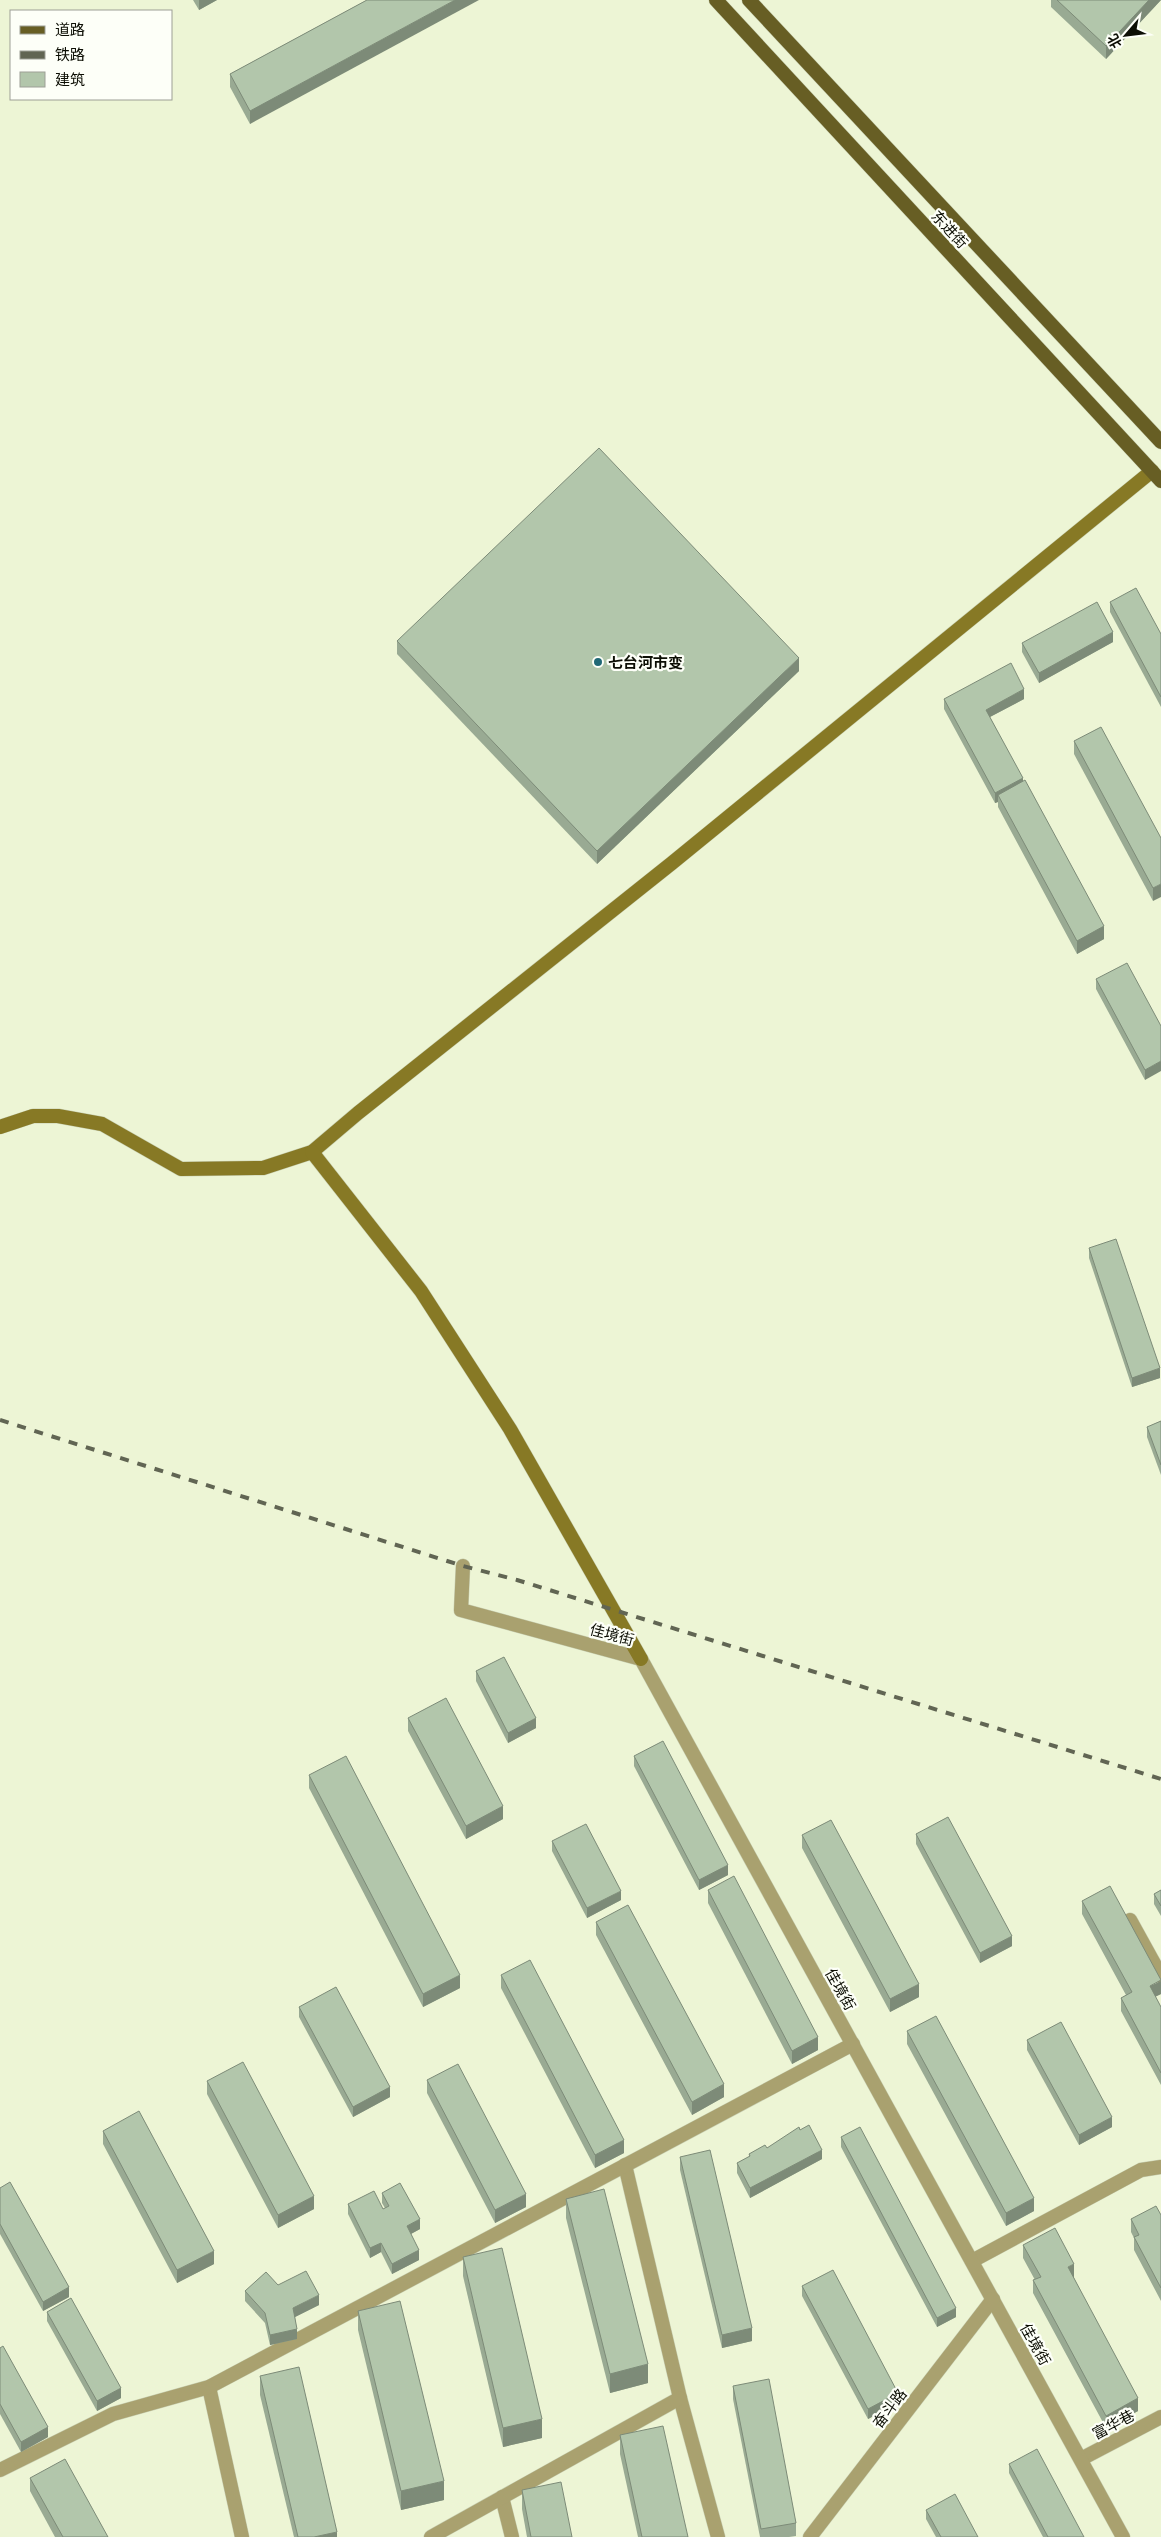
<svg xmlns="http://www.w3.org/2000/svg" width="1161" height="2537" font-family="Barlow,'Noto Sans SC',sans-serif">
	<rect width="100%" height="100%" fill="#edf5d5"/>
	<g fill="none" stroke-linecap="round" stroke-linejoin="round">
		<defs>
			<g id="minor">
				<polyline points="1130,1920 1161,1976"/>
				<polyline points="625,2165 680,2398 718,2537"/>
				<polyline points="972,2261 1141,2170 1161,2167"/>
				<polyline points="209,2387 242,2537"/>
				<polyline points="1081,2459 1161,2417"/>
				<polyline points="0,2470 113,2414 209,2387 853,2044"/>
				<polyline points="502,2497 512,2537"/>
				<polyline points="431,2537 680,2398"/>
			</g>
			<g id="tertiary">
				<polyline points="463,1566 461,1610 641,1659 1123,2537"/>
				<polyline points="810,2537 993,2299"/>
			</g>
			<g id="secondary">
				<polyline points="0,1127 33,1116 58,1116 102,1124 181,1169 263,1168 312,1152 358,1113 672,863 1152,471"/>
				<polyline points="312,1152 421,1291 510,1429 641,1659"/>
			</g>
			<g id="primary">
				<polyline points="716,0 1161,481"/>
				<polyline points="749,0 1161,442"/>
			</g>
		</defs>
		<!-- minor casing -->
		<use href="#minor" stroke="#c9d0b4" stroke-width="15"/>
		<!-- tertiary casing -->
		<use href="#tertiary" stroke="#c9d0b4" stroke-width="15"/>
		<!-- secondary casing -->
		<use href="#secondary" stroke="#c9d0b4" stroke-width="15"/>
		<!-- primary casing -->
		<use href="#primary" stroke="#c9d0b4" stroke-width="15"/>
		<!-- minor -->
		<use href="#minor" stroke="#a9a16f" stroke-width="14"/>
		<!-- tertiary -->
		<use href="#tertiary" stroke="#a9a16f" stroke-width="14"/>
		<!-- secondary -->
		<use href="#secondary" stroke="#877925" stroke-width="14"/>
		<!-- primary -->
		<use href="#primary" stroke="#675e24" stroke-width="14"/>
		<!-- rail -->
		<polyline stroke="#616553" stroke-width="4" stroke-dasharray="9 9" stroke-linecap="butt" points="0,1420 463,1566 517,1580 1161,1779"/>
	</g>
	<!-- wall -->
	<g fill="#99aa93">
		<polygon points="193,0 217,0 199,10"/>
		<polygon points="367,0 250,124 230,87 230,74"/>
		<polygon points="1051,0 1161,0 1106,59 1051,7"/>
		<polygon points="1110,602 1161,634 1161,707 1110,612"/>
		<polygon points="397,641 799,671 597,864 397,654"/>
		<polygon points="1113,642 1039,683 1022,652 1022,643"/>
		<polygon points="944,699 1024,699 990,717 1104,939 1077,954 998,807 998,802 995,803 944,709"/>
		<polygon points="1074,741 1161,838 1153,901 1074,754"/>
		<polygon points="1096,979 1161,1026 1145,1080 1096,989"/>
		<polygon points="1089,1248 1160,1378 1132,1387 1089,1258"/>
		<polygon points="1161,1421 1161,1475 1147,1437 1147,1427"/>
		<polygon points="476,1671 536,1728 508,1743 476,1681"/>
		<polygon points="408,1718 503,1819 466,1839 408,1731"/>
		<polygon points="634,1756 728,1875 699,1890 634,1766"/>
		<polygon points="309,1775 460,1988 423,2007 309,1788"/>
		<polygon points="916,1834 1012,1946 980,1963 916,1844"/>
		<polygon points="802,1835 919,1997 890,2012 802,1848"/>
		<polygon points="552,1841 621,1900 587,1918 552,1851"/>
		<polygon points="708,1890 818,2050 792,2064 708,1903"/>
		<polygon points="1161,1890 1161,1916 1154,1904 1154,1894"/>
		<polygon points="1082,1901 1161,1994 1155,1997 1161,2007 1161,2085 1121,2011 1121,1998 1126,1995 1082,1914"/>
		<polygon points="596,1922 724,2097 692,2115 596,1935"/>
		<polygon points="501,1975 624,2153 595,2168 501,1988"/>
		<polygon points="299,2007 390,2097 353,2117 299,2017"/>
		<polygon points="907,2031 1034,2211 1006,2226 907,2044"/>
		<polygon points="1027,2040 1112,2127 1079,2145 1027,2050"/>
		<polygon points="427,2080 526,2207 495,2223 427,2093"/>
		<polygon points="207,2081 314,2209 278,2228 207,2094"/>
		<polygon points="800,2130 822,2159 750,2198 737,2173 737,2163 749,2157 749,2154 767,2148"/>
		<polygon points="103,2131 214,2264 177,2283 103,2144"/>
		<polygon points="841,2137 956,2317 937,2327 841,2147"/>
		<polygon points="680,2157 752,2341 722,2348 680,2170"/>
		<polygon points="0,2188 69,2297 43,2311 0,2234"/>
		<polygon points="382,2193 420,2229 411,2234 419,2260 392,2274 381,2252 370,2258 348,2214 348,2204 383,2209 385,2208 382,2203"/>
		<polygon points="566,2199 648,2383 610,2393 566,2218"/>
		<polygon points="1161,2215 1161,2301 1134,2250 1134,2238 1131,2232 1131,2219"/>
		<polygon points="1023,2245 1074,2277 1074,2278 1138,2411 1106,2428 1033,2293 1033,2280 1035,2280 1023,2258"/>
		<polygon points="463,2257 542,2438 503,2447 463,2276"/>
		<polygon points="802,2286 898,2403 868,2419 802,2296"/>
		<polygon points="245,2291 319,2305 295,2317 297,2339 270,2345 265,2323 245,2301"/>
		<polygon points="358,2311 444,2500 401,2510 358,2330"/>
		<polygon points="47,2312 121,2398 97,2411 47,2321"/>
		<polygon points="0,2348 48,2437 21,2452 0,2414"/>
		<polygon points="260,2376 337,2537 294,2537 260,2395"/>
		<polygon points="733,2386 796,2523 796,2536 789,2537 760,2537 733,2399"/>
		<polygon points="620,2435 688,2537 638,2537 620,2454"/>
		<polygon points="1009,2464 1084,2537 1043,2537 1009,2473"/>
		<polygon points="30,2478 108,2537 55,2537 30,2491"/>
		<polygon points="522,2490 572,2537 527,2537 522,2509"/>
		<polygon points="926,2510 978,2537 936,2537 926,2519"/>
	</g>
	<!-- shaded-wall -->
	<g fill="#7d8b78">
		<polygon points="199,0 217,0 199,10"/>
		<polygon points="455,0 479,0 250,124 250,111"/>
		<polygon points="1149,0 1161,0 1106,59 1106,46"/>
		<polygon points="1113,632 1113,642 1039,683 1039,673"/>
		<polygon points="799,658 799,671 597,864 597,851"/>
		<polygon points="1024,689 1024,699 986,719 986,710"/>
		<polygon points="1023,778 1023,788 998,795 998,802 995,803 995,793"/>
		<polygon points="1161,884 1161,897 1153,901 1153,888"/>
		<polygon points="1104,926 1104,939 1077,954 1077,941"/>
		<polygon points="1161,1061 1161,1071 1145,1080 1145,1070"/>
		<polygon points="1160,1368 1160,1378 1132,1387 1132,1378"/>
		<polygon points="536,1718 536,1728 508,1743 508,1733"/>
		<polygon points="503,1806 503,1819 466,1839 466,1826"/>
		<polygon points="728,1865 728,1875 699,1890 699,1880"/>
		<polygon points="621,1891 621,1900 587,1918 587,1908"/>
		<polygon points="1012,1936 1012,1946 980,1963 980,1953"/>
		<polygon points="460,1975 460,1988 423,2007 423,1994"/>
		<polygon points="1161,1981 1161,1994 1150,1999 1150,1986"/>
		<polygon points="919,1984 919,1997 890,2012 890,1999"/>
		<polygon points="818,2037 818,2050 792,2064 792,2051"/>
		<polygon points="724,2084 724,2097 692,2115 692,2102"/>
		<polygon points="390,2087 390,2097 353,2117 353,2107"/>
		<polygon points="1112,2117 1112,2127 1079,2145 1079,2135"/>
		<polygon points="624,2140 624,2153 595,2168 595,2155"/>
		<polygon points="822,2150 822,2159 750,2198 750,2188"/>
		<polygon points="526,2194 526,2207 495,2223 495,2210"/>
		<polygon points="314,2196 314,2209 278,2228 278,2215"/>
		<polygon points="1034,2198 1034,2211 1006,2226 1006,2213"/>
		<polygon points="420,2219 420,2229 407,2236 407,2226"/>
		<polygon points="381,2243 381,2252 370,2258 370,2248"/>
		<polygon points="419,2250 419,2260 392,2274 392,2264"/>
		<polygon points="214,2251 214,2264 177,2283 177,2270"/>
		<polygon points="1074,2264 1074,2277 1068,2280 1068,2267"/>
		<polygon points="69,2287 69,2297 43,2311 43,2302"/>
		<polygon points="319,2295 319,2305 293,2318 293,2308"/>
		<polygon points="956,2308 956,2317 937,2327 937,2318"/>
		<polygon points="752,2328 752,2341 722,2348 722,2335"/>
		<polygon points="297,2329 297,2339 270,2345 270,2335"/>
		<polygon points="648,2364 648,2383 610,2393 610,2374"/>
		<polygon points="121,2388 121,2398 97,2411 97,2401"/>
		<polygon points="898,2393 898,2403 868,2419 868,2409"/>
		<polygon points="1138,2398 1138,2411 1106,2428 1106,2416"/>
		<polygon points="542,2419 542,2438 503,2447 503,2428"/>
		<polygon points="48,2427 48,2437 21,2452 21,2442"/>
		<polygon points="444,2481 444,2500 401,2510 401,2491"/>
		<polygon points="337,2532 337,2537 314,2537"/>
	</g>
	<!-- building -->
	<g fill="#b2c6ab" stroke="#7d8b78">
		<polygon points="367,0 455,0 250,111 230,74"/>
		<polygon points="1057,0 1149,0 1106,46"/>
		<polygon points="599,448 799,658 597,851 397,641"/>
		<polygon points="1136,588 1161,634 1161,697 1110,602"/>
		<polygon points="1097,602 1113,632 1039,673 1022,643"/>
		<polygon points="1011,663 1024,689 986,710 1023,778 995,793 944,699"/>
		<polygon points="1101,727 1161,838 1161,884 1153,888 1074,741"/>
		<polygon points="1025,780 1104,926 1077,941 998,795"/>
		<polygon points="1127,963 1161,1026 1161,1061 1145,1070 1096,979"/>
		<polygon points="1116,1239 1160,1368 1132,1378 1089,1248"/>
		<polygon points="1161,1421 1161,1465 1147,1427"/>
		<polygon points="504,1657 536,1718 508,1733 476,1671"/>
		<polygon points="446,1698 503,1806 466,1826 408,1718"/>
		<polygon points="663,1741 728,1865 699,1880 634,1756"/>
		<polygon points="346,1756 460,1975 423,1994 309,1775"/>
		<polygon points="948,1817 1012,1936 980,1953 916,1834"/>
		<polygon points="831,1820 919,1984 890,1999 802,1835"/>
		<polygon points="586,1824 621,1891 587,1908 552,1841"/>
		<polygon points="734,1876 818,2037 792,2051 708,1890"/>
		<polygon points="1110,1886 1161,1980 1150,1986 1161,2007 1161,2073 1121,1998 1132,1992 1082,1901"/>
		<polygon points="1161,1890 1161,1906 1154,1894"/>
		<polygon points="628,1905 724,2084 692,2102 596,1922"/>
		<polygon points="530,1960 624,2140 595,2155 501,1975"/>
		<polygon points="336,1987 390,2087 353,2107 299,2007"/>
		<polygon points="936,2016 1034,2198 1006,2213 907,2031"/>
		<polygon points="1061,2022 1112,2117 1079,2135 1027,2040"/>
		<polygon points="243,2062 314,2196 278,2215 207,2081"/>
		<polygon points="458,2064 526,2194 495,2210 427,2080"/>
		<polygon points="139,2111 214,2251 177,2270 103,2131"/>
		<polygon points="809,2125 822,2150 750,2188 737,2163 750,2156 749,2154 765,2145 767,2148 799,2127 800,2130"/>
		<polygon points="860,2127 956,2308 937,2318 841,2137"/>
		<polygon points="710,2150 752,2328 722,2335 680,2157"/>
		<polygon points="10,2182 69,2287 43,2302 0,2224 0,2188"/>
		<polygon points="400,2183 420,2219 407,2226 419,2250 392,2264 381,2243 370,2248 348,2204 374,2191 383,2209 389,2206 382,2193"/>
		<polygon points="604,2189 648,2364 610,2374 566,2199"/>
		<polygon points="1156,2206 1161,2215 1161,2288 1134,2237 1139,2235 1131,2219"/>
		<polygon points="1055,2228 1074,2264 1068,2267 1138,2398 1106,2416 1033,2280 1041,2277 1023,2245"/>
		<polygon points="502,2248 542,2419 503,2428 463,2257"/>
		<polygon points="833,2270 898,2393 868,2409 802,2286"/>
		<polygon points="306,2271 319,2295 293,2308 297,2329 270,2335 265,2313 245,2291 266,2272 278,2285"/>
		<polygon points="71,2298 121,2388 97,2401 47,2312"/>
		<polygon points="400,2301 444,2481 401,2491 358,2311"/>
		<polygon points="3,2346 48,2427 21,2442 0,2404 0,2348"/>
		<polygon points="299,2367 337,2532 314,2537 298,2537 260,2376"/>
		<polygon points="769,2379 796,2523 761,2529 733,2386"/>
		<polygon points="663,2426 688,2537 642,2537 620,2435"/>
		<polygon points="1037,2449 1084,2537 1048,2537 1009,2464"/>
		<polygon points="65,2459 108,2537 63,2537 30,2478"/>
		<polygon points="561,2482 572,2537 531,2537 522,2490"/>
		<polygon points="955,2494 978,2537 941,2537 926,2510"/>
	</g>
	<!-- markers -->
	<circle fill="#206876" stroke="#fdfff8" stroke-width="2" cx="598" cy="662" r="5"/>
	<g text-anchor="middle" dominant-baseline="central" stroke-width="4.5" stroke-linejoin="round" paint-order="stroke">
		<!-- street labels -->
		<g font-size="15" fill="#0c0e04" stroke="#fdfff8">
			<text transform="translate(950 229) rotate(47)">东进街</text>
			<text transform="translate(612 1634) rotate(15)">佳境街</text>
			<text transform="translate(841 1989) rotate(61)">佳境街</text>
			<text transform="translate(1036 2344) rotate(61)">佳境街</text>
			<text transform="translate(889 2408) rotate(-52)">奋斗路</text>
			<text transform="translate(1113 2424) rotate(-28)">富华巷</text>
		</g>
		<!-- poi labels -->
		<g font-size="15" font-weight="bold" fill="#0c0e04" stroke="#fdfff8" text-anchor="start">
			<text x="608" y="662">七台河市变</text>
		</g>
	</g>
	<!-- legend -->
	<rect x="10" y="10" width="162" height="90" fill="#fdfff8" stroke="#9d9f96"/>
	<rect x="20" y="26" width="25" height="8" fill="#675e24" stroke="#9d9f96"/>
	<text x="55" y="35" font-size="15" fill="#0c0e04">道路</text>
	<rect x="20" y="51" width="25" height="8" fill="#616553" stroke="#9d9f96"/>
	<text x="55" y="60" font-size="15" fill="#0c0e04">铁路</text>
	<rect x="20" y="72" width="25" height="15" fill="#b2c6ab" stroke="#9d9f96"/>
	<text x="55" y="85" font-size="15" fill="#0c0e04">建筑</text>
	<!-- north arrow -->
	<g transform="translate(1126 35) rotate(242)" stroke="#fdfff8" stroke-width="4" paint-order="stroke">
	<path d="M0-4L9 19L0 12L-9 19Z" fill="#0c0e04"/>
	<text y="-8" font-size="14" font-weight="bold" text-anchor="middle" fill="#0c0e04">北</text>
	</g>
</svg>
